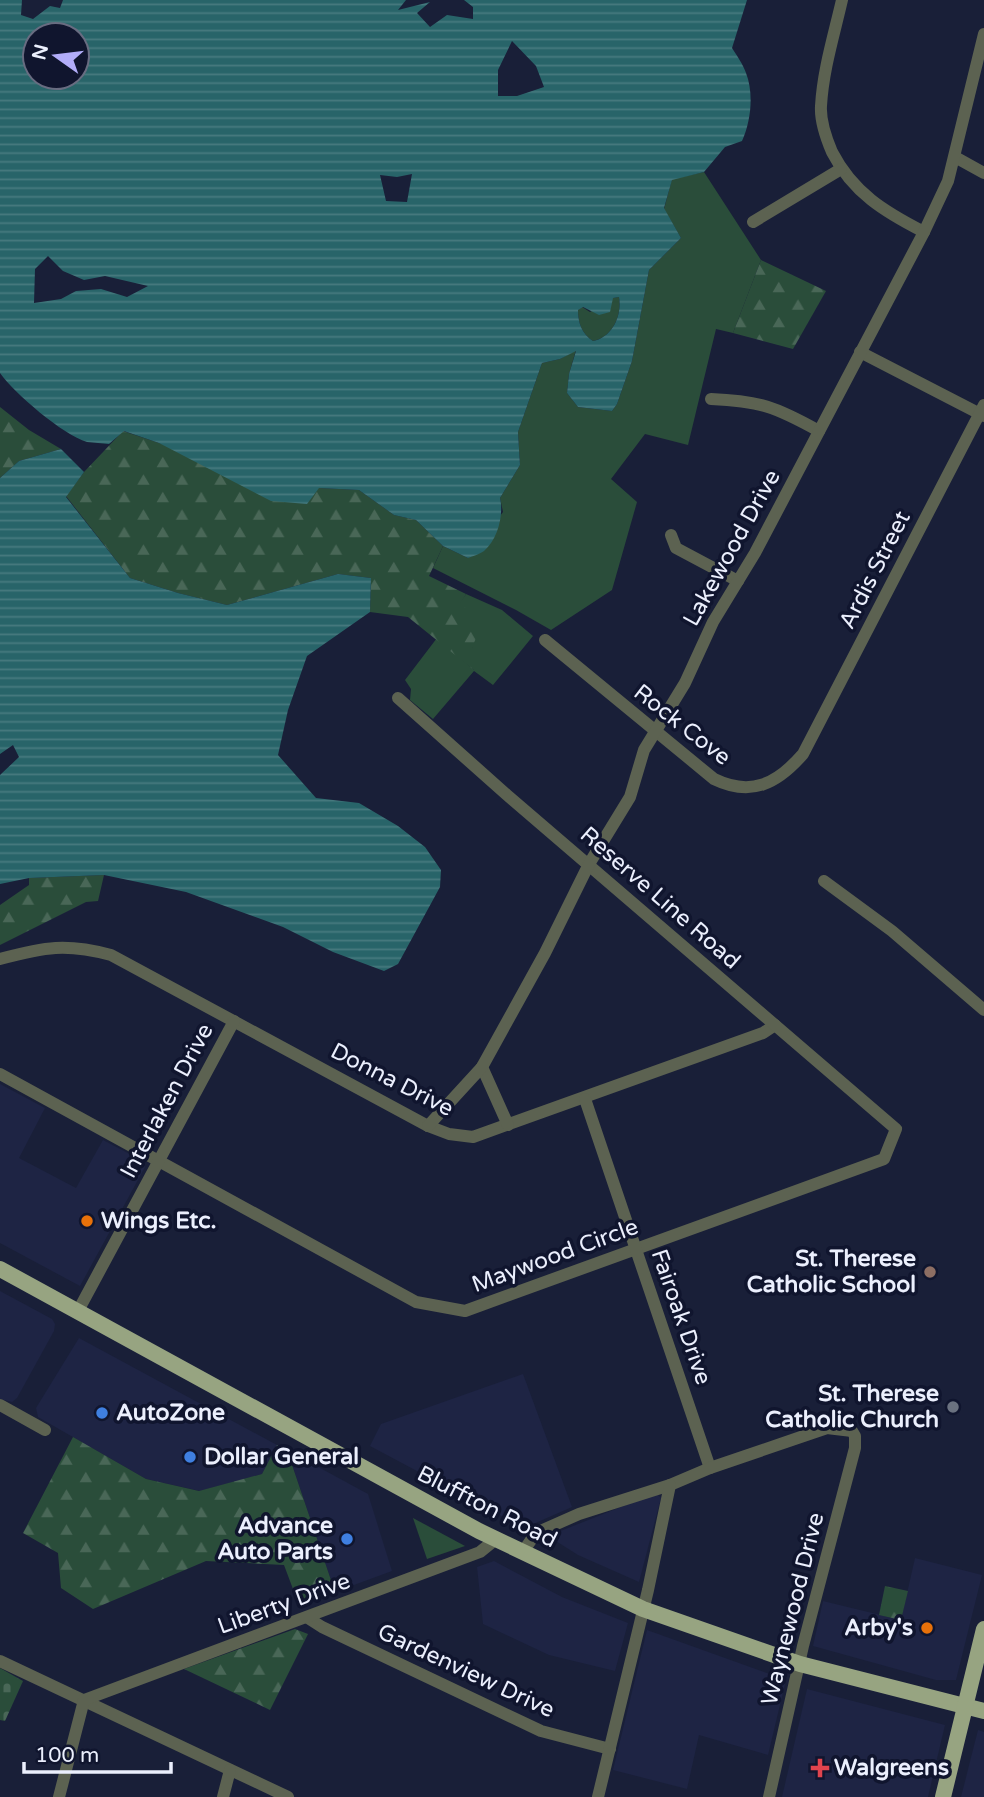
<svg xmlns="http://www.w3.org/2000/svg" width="984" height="1797" font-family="'Varela Round',sans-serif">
	<defs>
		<pattern id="forest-firs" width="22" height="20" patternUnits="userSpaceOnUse" patternTransform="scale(1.75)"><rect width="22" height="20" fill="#2a4d3a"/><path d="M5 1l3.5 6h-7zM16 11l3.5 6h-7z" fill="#496757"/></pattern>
		<pattern id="cemetery-stones" width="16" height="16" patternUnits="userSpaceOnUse" patternTransform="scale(1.75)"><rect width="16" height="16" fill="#2a4d3a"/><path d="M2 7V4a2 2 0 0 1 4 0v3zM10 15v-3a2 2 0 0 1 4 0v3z" fill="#496757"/></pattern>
		<pattern id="water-rules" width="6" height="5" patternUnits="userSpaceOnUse" patternTransform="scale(1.75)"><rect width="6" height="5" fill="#286469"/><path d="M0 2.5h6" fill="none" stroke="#477a7f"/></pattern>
	</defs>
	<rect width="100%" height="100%" fill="#191f38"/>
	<!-- built -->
	<g fill="#1e2444">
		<polygon points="0,1084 45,1108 19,1158 76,1188 103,1140 143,1161 145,1167 80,1286 0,1243"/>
		<polygon points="0,1291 52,1319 55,1324 54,1331 17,1398 12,1402 0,1399"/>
		<polygon points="79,1338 277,1445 262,1474 200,1491 146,1479 38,1417 36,1408"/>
		<polygon points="523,1374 572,1507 524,1528 370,1446 381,1424"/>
		<polygon points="287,1450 368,1494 392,1571 335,1592"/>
		<polygon points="656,1493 661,1498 639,1582 578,1555 548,1536"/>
		<polygon points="915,1558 982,1575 956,1680 936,1680 813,1646 823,1601 901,1620"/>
		<polygon points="494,1561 562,1597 628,1623 615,1671 549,1655 483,1624 477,1567"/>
		<polygon points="647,1630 778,1677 785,1684 768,1755 699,1735 687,1789 613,1770"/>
		<polygon points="807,1689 945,1725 928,1797 782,1797"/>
		<polygon points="978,1730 984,1732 984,1797 961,1797"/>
	</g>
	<!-- grass -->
	<g fill="#2a4d3a">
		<polygon points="704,172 761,260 733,333 716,329 688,445 645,434 611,479 637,502 612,590 551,630 516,610 433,568 443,546 468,558 503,512 500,498 520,465 518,432 542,363 560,359 576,350 569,374 567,393 578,407 612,411 617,404 632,361 649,270 681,238 664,209 672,179"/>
		<path d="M619,297C622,315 613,337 593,341C582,334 578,323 578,310L582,307L590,312L613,298Z"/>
		<polygon points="466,594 502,610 533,636 493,685 474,671 433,719 410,700 411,689 405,680 437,638 474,670 472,647 459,604"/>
		<polygon points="413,1518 465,1546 427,1559"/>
	</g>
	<!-- forest -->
	<g fill="url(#forest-firs)">
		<polygon points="761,260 826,291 793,349 733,333"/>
		<polygon points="0,407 29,430 61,449 19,461 0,478"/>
		<polygon points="123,431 159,443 319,488 359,490 394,515 416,520 443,546 429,576 466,594 460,604 484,621 472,647 481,663 475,671 408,617 370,612 371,578 338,574 227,605 178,593 130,578 66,496 84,472"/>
		<polygon points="104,875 98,901 86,902 0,945 0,905 29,885 29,878"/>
		<polygon points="73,1437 146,1479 199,1491 262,1474 277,1445 287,1450 335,1592 299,1605 284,1565 206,1561 93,1609 61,1588 58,1553 23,1533"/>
		<polygon points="885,1586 908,1591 901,1620 879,1615"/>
		<polygon points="295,1629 308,1634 270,1710 184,1669"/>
	</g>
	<!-- cemetery -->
	<polygon fill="url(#cemetery-stones)" points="0,1668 23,1681 5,1721 0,1720"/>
	<!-- water -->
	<g fill="url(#water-rules)" fill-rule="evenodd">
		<path d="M0,0H22L21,15L33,19L50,6L60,8L63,0H406L398,10L430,2L417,13L430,27L447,15L473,19V7L464,0H747L732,48C737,56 743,64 746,73C754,93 751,122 742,141L725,147L704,172L672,180L664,208L681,238L649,270L632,361L617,404L612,411L578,407L567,393L569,374L576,351L560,359L542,363L518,432L520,465L500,498C504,514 498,539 484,551C480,554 473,556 468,558L443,546L416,520L394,515L359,490L319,488L307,504L271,501L159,443L124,431L109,444C102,443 94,443 87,442C63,435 14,393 0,373ZM77,35V77H35V35ZM512,41L536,66L544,87L517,96H498V70ZM412,174L407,202L386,201L380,175L397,177ZM48,256L63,271L84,280L105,276L148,286L127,297L101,289L76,291L61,299L34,303L35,269ZM619,297C622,315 613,337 593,341C582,334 578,323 578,310L583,307L599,315L610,312L613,298Z"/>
		<polygon points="61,449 84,472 66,497 130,578 178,593 227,605 338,574 371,578 370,612 307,656 288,710 278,755 316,798 359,803 398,826 425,847 441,870 440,887 398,964 384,971 333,952 283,927 186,892 104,875 29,878 0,884 0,775 19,757 13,745 0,754 0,478 19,461"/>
	</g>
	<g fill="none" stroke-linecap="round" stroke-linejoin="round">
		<!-- minor -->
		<g stroke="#5c6251" stroke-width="12">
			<path d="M842,0C834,35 823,70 821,106C820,122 826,138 832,152C853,193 885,212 924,232"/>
			<polyline points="955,157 984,173"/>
			<polyline points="753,222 841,169"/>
			<polyline points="860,352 984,416"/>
			<path d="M711,399C760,401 776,407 819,431"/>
			<polyline points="671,535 676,548 738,581"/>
			<path d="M545,640L714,779C751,797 777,784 803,754L984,405"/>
			<polyline points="824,881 892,931 984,1010"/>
			<path d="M0,959C45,947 66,943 111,955L428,1126L449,1134L473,1137L763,1033L775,1025"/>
			<polyline points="482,1067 508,1125"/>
			<polyline points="0,1074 416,1302 465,1311 884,1159 896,1129 507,795 398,698"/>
			<polyline points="585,1099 710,1468"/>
			<polyline points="428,1126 482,1067 545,953 589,864 630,797 644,750 685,683 713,622 755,553 924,232 948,181 984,34"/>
			<polyline points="78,1311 234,1021"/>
			<polyline points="0,1405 45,1430"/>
			<polyline points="522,1553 536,1533 579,1514 670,1485 710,1468 827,1428 852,1431 855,1436 855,1448 803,1646 769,1797"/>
			<polyline points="308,1618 322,1627 541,1731 610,1749"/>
			<polyline points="0,1661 288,1797"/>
			<polyline points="59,1797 84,1700 480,1552 496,1539"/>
			<polyline points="223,1797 230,1770"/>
			<polyline points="598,1797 648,1590 670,1485"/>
		</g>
		<!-- major -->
		<g stroke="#97a481" stroke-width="16">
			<polyline points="0,1269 479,1531 643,1609 800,1664 984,1711"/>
			<polyline points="943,1797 984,1629"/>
		</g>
	</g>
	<!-- markers -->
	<g fill="#e8710a" stroke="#10152e" stroke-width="2.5">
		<circle cx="87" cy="1221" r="7"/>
		<circle cx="927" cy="1628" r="7"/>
	</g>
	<circle fill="#8d6e63" stroke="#10152e" stroke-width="2.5" cx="930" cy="1272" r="7"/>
	<circle fill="#6b7280" stroke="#10152e" stroke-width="2.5" cx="953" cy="1407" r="7"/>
	<g fill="#3f7fe0" stroke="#10152e" stroke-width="2.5">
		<circle cx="102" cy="1413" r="7"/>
		<circle cx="190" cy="1457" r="7"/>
		<circle cx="347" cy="1539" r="7"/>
	</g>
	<path fill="#e0444e" stroke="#10152e" stroke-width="2.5" d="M816.5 1757.5h7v7h7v7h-7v7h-7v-7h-7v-7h7z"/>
	<g text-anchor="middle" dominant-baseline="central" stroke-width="7" stroke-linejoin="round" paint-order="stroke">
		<!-- street labels -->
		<g font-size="23" fill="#ebeffd" stroke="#10152e">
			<text transform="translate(732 548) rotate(-61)">Lakewood Drive</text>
			<text transform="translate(875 570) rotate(-63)">Ardis Street</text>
			<text transform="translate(682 725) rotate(38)">Rock Cove</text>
			<text transform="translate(660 898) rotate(41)">Reserve Line Road</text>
			<text transform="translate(392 1080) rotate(27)">Donna Drive</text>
			<text transform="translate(167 1101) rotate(-62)">Interlaken Drive</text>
			<text transform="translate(555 1256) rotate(-20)">Maywood Circle</text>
			<text transform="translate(681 1317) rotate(71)">Fairoak Drive</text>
			<text transform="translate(487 1507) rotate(27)">Bluffton Road</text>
			<text transform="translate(284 1604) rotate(-20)">Liberty Drive</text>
			<text transform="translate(793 1609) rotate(-76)">Waynewood Drive</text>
			<text transform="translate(466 1671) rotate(25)">Gardenview Drive</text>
		</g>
		<!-- poi labels -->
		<g font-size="23" font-weight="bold" fill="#ebeffd" stroke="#10152e" text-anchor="start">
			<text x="101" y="1221">Wings Etc.</text>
			<text x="916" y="1259" text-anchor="end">St. Therese<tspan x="916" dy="26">Catholic School</tspan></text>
			<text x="939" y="1394" text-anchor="end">St. Therese<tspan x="939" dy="26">Catholic Church</tspan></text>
			<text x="116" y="1413">AutoZone</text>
			<text x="204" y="1457">Dollar General</text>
			<text x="333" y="1526" text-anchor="end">Advance<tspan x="333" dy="26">Auto Parts</tspan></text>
			<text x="913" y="1628" text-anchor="end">Arby's</text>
			<text x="834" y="1768">Walgreens</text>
		</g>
	</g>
	<!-- north arrow -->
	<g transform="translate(56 56) rotate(284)"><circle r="33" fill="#10152e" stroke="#686c81" stroke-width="2"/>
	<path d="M0-5L12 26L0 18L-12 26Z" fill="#b2adf9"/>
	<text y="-10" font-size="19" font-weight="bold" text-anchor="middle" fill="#ebeffd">N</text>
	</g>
	<!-- scale -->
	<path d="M24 1762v10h147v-10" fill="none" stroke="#ebeffd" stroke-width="3.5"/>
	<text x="35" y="1762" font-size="21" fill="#ebeffd" stroke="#10152e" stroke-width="5" paint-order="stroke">100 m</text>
</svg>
